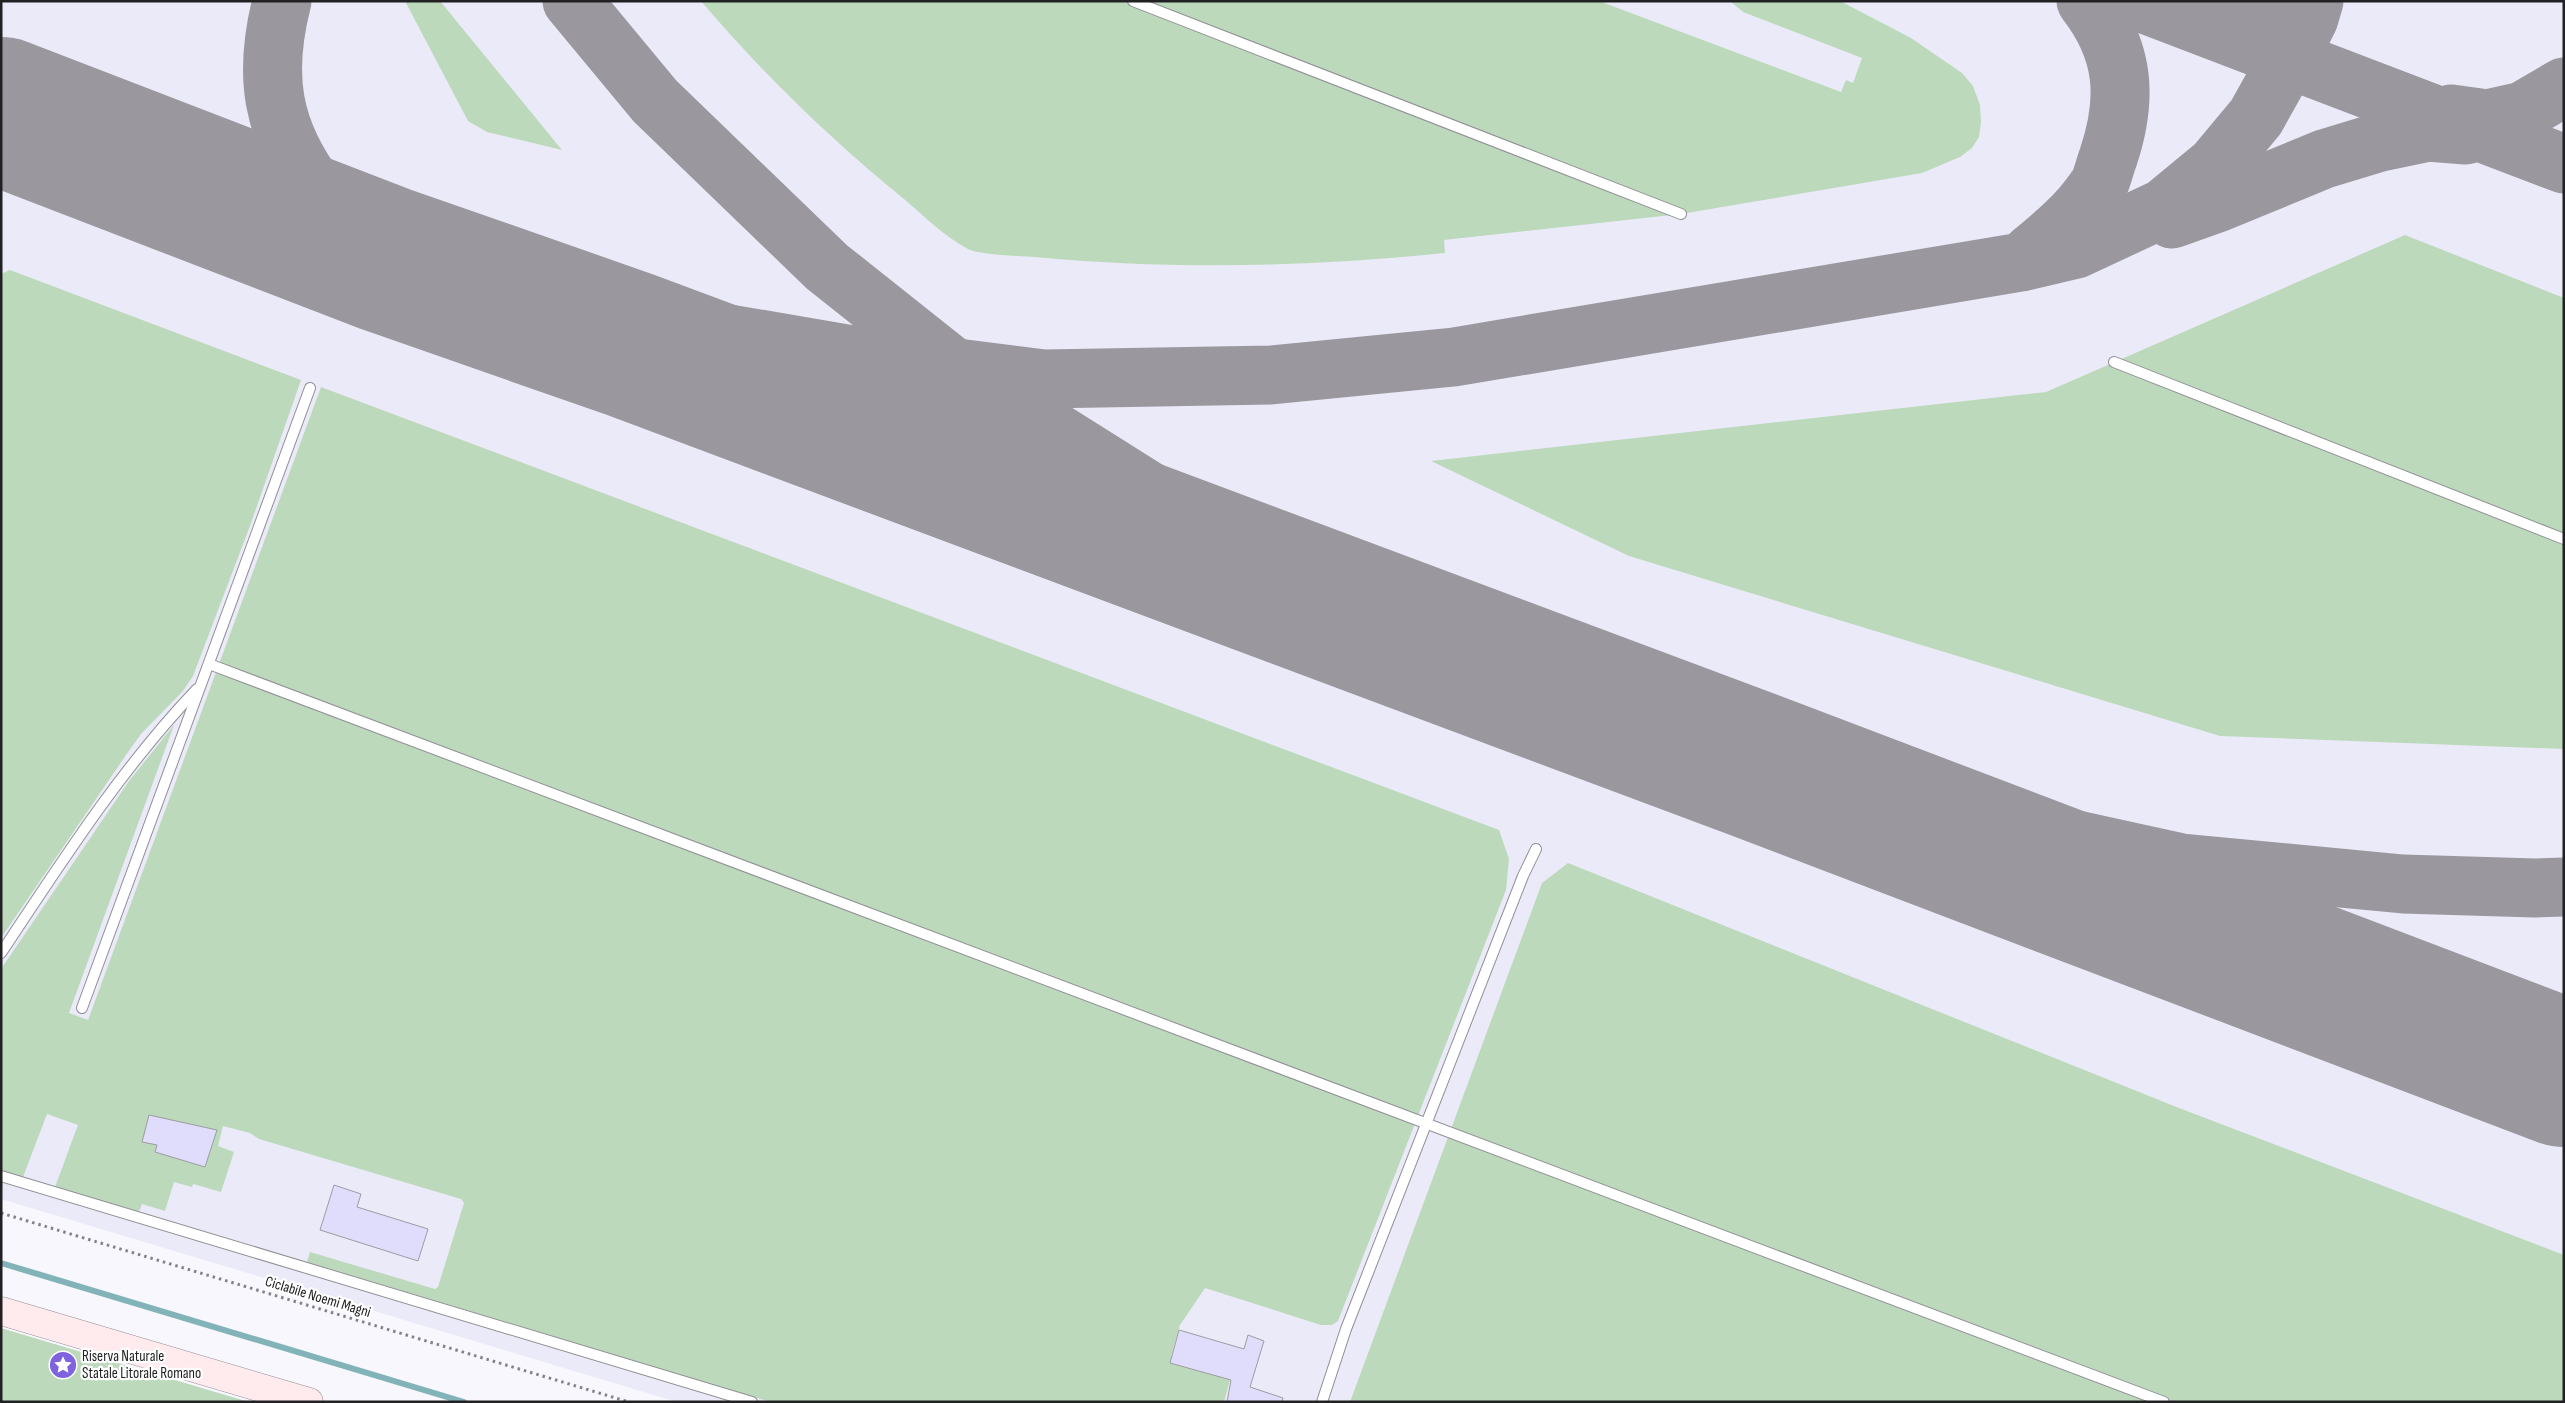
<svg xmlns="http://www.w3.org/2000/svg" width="2565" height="1403" font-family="'Sofia Sans Condensed',sans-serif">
	<rect width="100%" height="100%" fill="#f8f7fe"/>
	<!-- built -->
	<polygon fill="#ebeaf8" points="1,1 2564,1 2564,1402 677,1402 1,1199"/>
	<!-- green -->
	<g fill="#bcdabb">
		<polygon points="405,1 440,1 562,150 487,132 468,121"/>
		<path d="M701,1H1599L1841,92L1846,80L1853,83L1862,58L1743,12L1730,1H1840L1911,38L1962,73L1973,86L1980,105L1981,122L1979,137L1972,148L1960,157L1922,173L1681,214L1444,240L1445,253C1309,267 1171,270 1035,257C1019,256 980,255 968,249C945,237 924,216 904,199C831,140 762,73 701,1Z"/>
		<polygon points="2405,235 2564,298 2564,749 2220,736 1629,556 1431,461 2046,392"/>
		<polygon points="10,270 301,380 250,526 193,676 183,691 141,734 126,755 1,938 1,274"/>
		<polygon points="321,387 1499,830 1509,859 1506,890 1338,1321 1332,1325 1321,1325 1205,1288 1180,1325 1171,1356 1232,1373 1224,1402 771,1402 307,1262 310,1252 435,1289 438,1287 464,1203 461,1199 259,1139 250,1133 223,1126 218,1146 234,1152 221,1192 193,1184 192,1187 174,1182 165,1211 142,1204 139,1212 55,1187 78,1125 47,1114 23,1177 1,1171 1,969 129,781 174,725 69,1013 88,1020"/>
		<polygon points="1568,863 2179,1108 2564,1255 2564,1402 1350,1402 1542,883"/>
		<polygon points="1,1328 249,1402 1,1402"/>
	</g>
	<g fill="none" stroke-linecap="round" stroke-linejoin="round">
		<!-- stream -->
		<polyline stroke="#82b3b8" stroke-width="6" points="1,1263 464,1402"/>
		<!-- taxiway -->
		<g stroke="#9a989e" stroke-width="59">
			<path d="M282,1C263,75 271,130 318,192C329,206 345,219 359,232L366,235"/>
			<polyline points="572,1 655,101 827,267 958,371 1160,498 1501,671"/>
			<polyline points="2137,1 2564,164"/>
			<path d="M2185,14C2217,20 2246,16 2275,1"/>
			<polyline points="2451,114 2487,119 2523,111 2564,87"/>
			<polyline points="213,192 498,278 700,329 847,354 1044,379 1271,375 1454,357 2021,262 2076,249 2164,208 2216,165 2256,117 2289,58 2309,18 2314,1"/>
			<polyline points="2172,219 2217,203 2324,159 2380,142 2428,132 2466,135"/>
			<path d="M2031,254C2055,234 2077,216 2095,190C2102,182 2104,168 2108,158C2128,99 2125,51 2086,1"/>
			<polyline points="1754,765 1962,815 2182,863 2403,884 2535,888 2564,887"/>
		</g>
		<!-- runway -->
		<polyline stroke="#9a989e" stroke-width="148" points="1,111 385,259 631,345 1754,765 2564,1073"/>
	</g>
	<!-- building -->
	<g fill="#e0dcfb" stroke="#9c9ca2">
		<polygon points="149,1115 217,1130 205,1167 155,1152 157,1145 142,1142"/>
		<polygon points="334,1185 361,1194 357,1207 428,1229 418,1261 320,1230"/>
		<polygon points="1179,1330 1244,1349 1248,1335 1264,1341 1250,1387 1283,1398 1282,1402 1227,1402 1231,1380 1170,1363"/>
	</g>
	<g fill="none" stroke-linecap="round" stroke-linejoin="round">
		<defs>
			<g id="lane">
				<polyline points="1133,1 1681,214"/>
				<polyline points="2114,362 2564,539"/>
				<polyline points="209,664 2164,1402"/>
				<path d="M1,953C63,860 120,770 197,689"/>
				<polyline points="82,1008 310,388"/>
				<polyline points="1,1176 752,1402"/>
				<polyline points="1322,1402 1346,1329 1523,876 1536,849"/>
			</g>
			<polyline id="secondary" points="1,1311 309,1402"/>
		</defs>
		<!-- lane casing -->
		<use href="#lane" stroke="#908f95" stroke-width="12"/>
		<!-- secondary casing -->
		<use href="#secondary" stroke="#908f95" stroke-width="29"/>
		<!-- path -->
		<g stroke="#838387" stroke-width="3" stroke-dasharray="2.5 4" stroke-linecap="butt">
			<polyline points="1,1213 629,1402"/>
			<polyline points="1,1401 2,1402"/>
		</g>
		<!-- lane -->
		<use href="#lane" stroke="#fff" stroke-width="10"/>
		<!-- secondary -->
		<use href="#secondary" stroke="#ffebed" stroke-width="28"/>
	</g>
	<!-- icons -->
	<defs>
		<symbol id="sight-disc" viewBox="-11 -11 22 22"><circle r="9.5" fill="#7f62dd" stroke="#fff"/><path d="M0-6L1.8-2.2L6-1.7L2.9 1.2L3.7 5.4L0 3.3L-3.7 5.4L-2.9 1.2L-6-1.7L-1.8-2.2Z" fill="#fff"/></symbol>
	</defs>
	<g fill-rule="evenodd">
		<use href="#sight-disc" x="47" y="1349" width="32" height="32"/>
	</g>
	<g text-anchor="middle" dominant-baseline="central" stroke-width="4.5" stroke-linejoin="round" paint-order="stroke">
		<!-- street labels -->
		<g font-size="15" fill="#212123" stroke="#fff">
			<text transform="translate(318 1297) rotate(17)">Ciclabile Noemi Magni</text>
		</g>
		<!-- poi labels -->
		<g font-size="15" fill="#212123" stroke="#fff" text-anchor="start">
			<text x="82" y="1356">Riserva Naturale<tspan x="82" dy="17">Statale Litorale Romano</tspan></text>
		</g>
	</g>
	<!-- border -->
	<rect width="2565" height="1403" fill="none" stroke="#212123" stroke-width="5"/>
</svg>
